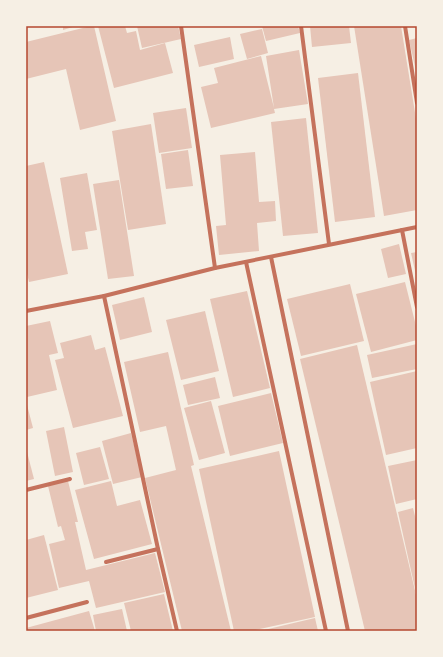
<svg xmlns="http://www.w3.org/2000/svg" width="443" height="657" font-family="Rubik,sans-serif">
	<rect width="100%" height="100%" fill="#f6efe4"/>
	<!-- building -->
	<g fill="#e6c5b7">
		<polygon points="63,26 76,26 63,30"/>
		<polygon points="91,26 94,26 116,121 80,130 66,69 26,79 26,42"/>
		<polygon points="98,26 125,26 127,33 136,31 140,50 165,43 173,73 114,88"/>
		<polygon points="137,26 178,26 181,39 142,48"/>
		<polygon points="262,26 298,26 300,33 266,41"/>
		<polygon points="310,26 349,26 351,43 312,47"/>
		<polygon points="354,26 401,26 417,125 417,210 384,216"/>
		<polygon points="262,29 268,53 247,59 240,34"/>
		<polygon points="230,37 234,59 199,67 194,45"/>
		<polygon points="417,38 417,71 416,71 409,40"/>
		<polygon points="299,50 308,104 274,109 275,113 211,128 201,87 218,83 214,68 261,56 274,108 266,56"/>
		<polygon points="358,73 375,217 335,222 318,78"/>
		<polygon points="186,108 192,148 159,153 153,113"/>
		<polygon points="306,118 318,233 283,236 271,122"/>
		<polygon points="151,124 166,224 128,230 112,131"/>
		<polygon points="188,150 193,186 166,189 161,154"/>
		<polygon points="255,152 259,202 275,201 276,221 257,223 259,251 219,255 216,226 226,225 220,155"/>
		<polygon points="44,162 68,274 29,282 26,269 26,166"/>
		<polygon points="87,173 97,230 85,232 88,249 72,251 60,178"/>
		<polygon points="119,180 134,276 108,279 93,184"/>
		<polygon points="399,244 406,274 388,278 381,249"/>
		<polygon points="417,252 417,275 416,275 411,253"/>
		<polygon points="405,282 417,330 417,340 371,352 356,294"/>
		<polygon points="350,284 364,341 301,356 287,299"/>
		<polygon points="247,291 270,388 233,397 210,299"/>
		<polygon points="144,297 152,332 120,340 112,305"/>
		<polygon points="205,311 219,371 181,380 166,320"/>
		<polygon points="50,321 58,353 49,355 57,390 27,397 26,391 26,326"/>
		<polygon points="91,335 95,350 105,347 123,416 73,428 55,360 64,358 60,343"/>
		<polygon points="417,344 417,369 372,378 367,355"/>
		<polygon points="357,345 417,599 417,631 365,631 300,359"/>
		<polygon points="168,352 194,465 191,466 231,631 182,631 145,478 176,470 166,426 140,432 124,362"/>
		<polygon points="417,371 417,448 386,455 370,382"/>
		<polygon points="215,377 220,398 188,405 183,385"/>
		<polygon points="271,393 283,443 230,456 218,406"/>
		<polygon points="26,401 33,428 26,430"/>
		<polygon points="211,401 225,453 199,460 184,408"/>
		<polygon points="64,427 73,472 55,476 46,431"/>
		<polygon points="131,433 142,477 113,484 102,441"/>
		<polygon points="100,447 109,479 84,485 76,453"/>
		<polygon points="26,448 34,479 26,481"/>
		<polygon points="279,451 315,617 251,631 234,631 199,469"/>
		<polygon points="417,460 417,499 396,504 388,466"/>
		<polygon points="68,481 78,522 75,522 86,570 155,553 165,592 96,608 89,581 59,588 49,544 65,540 61,526 58,527 48,486"/>
		<polygon points="111,481 117,506 140,500 152,544 94,559 75,490"/>
		<polygon points="413,508 417,524 416,593 398,512"/>
		<polygon points="44,535 58,590 26,598 26,540"/>
		<polygon points="164,594 173,631 131,631 124,603"/>
		<polygon points="122,609 127,631 96,631 93,615"/>
		<polygon points="89,611 95,631 26,631 26,628"/>
		<polygon points="315,618 318,631 264,631 264,630"/>
	</g>
	<g fill="none" stroke-linecap="round" stroke-linejoin="round">
		<!-- minor -->
		<g stroke="#c5725c" stroke-width="4">
			<polyline points="181,26 215,268"/>
			<polyline points="301,26 329,244"/>
			<polyline points="405,26 417,103"/>
			<polyline points="402,230 417,307"/>
			<polyline points="271,257 348,631"/>
			<polyline points="246,262 326,631"/>
			<polyline points="104,296 158,549 177,631"/>
			<polyline points="26,311 104,296 215,268 417,227"/>
			<polyline points="26,490 70,479"/>
			<polyline points="106,562 158,549"/>
			<polyline points="26,618 87,602"/>
		</g>
	</g>
	<!-- border -->
	<rect width="443" height="657" fill="none" stroke="#f6efe4" stroke-width="54"/>
	<rect x="27" y="27" width="389" height="603" fill="none" stroke="#b5482f" stroke-width="1.5"/>
</svg>
